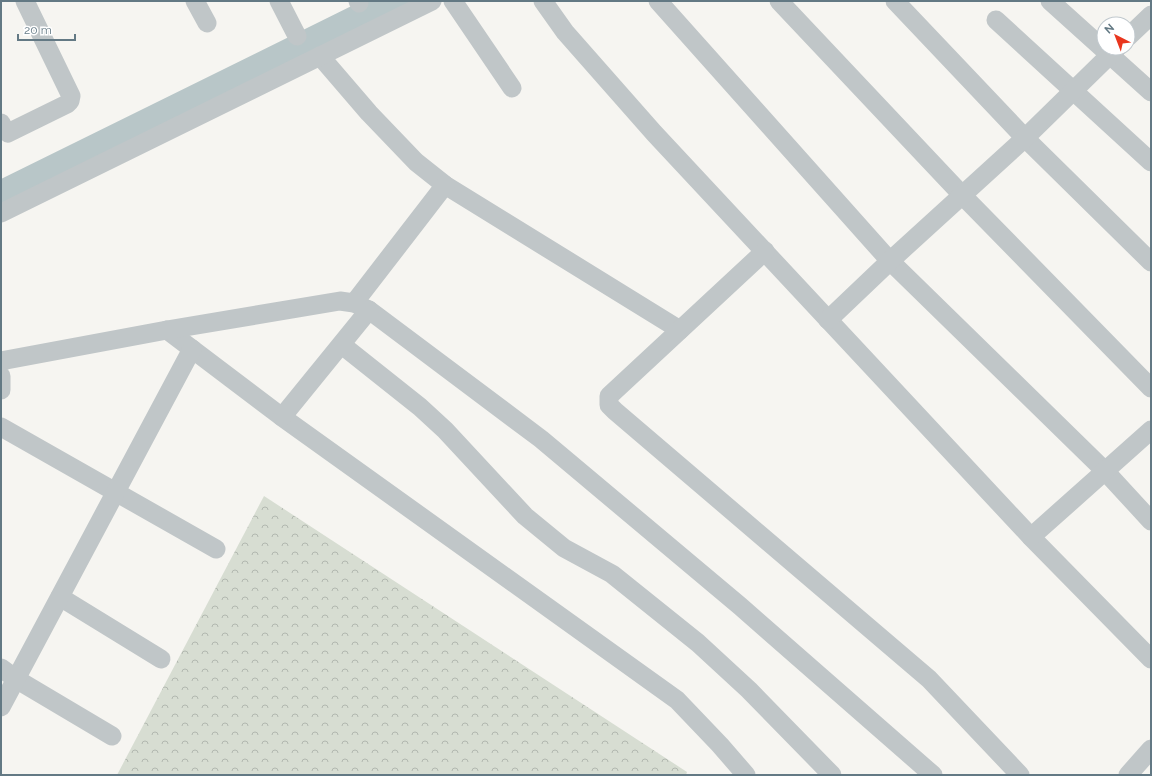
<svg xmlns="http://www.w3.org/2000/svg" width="1152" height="776" font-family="Raleway,sans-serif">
	<defs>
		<pattern id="forest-crowns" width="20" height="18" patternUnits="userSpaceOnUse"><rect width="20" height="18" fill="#d7ddd2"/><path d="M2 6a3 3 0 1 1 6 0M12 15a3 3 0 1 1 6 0" fill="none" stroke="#b2b8b0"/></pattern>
	</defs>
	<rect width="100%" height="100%" fill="#f6f5f1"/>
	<!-- forest -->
	<polygon fill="url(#forest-crowns)" points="264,496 687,772 686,775 117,775"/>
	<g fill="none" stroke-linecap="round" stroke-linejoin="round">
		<!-- river -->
		<polyline stroke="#b8c6c8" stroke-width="34" points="1,198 400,1"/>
		<!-- minor -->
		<g stroke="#c0c6c8" stroke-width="19">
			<polyline points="195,1 207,23"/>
			<polyline points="279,1 297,36"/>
			<polyline points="358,1 359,3"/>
			<polyline points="453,1 512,88"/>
			<polyline points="543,1 565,32 654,133 1031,537 1151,659"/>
			<polyline points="658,1 890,261 1105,471 1151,521"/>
			<polyline points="779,1 963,196 1151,388"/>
			<polyline points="895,1 1025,138 1151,262"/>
			<polyline points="1050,1 1151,92"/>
			<polyline points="996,20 1151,162"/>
			<polyline points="1128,37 1151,15"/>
			<polyline points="320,56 369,113 416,162 445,185 680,330"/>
			<polyline points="1,123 4,129 8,133 12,131 67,104 70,101 71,96 25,1"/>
			<polyline points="1,213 432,1"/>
			<polyline points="765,251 609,396 609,405 615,411 929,679 1020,775"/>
			<polyline points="354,303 445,185"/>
			<polyline points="828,320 890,261 1025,138 1117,48"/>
			<polyline points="167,330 282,417 677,700 720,745 746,775"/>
			<polyline points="342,345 420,407 445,430 525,516 564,548 612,574 698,643 749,690 832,775"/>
			<polyline points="1,361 167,330 340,301 354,303 369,310 541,439 740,606 933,775"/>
			<polyline points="1,376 1,390"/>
			<polyline points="282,417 369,310"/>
			<polyline points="1,427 216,549"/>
			<polyline points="1031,537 1151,430"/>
			<polyline points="60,597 161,659"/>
			<polyline points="1,668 16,679 112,736"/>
			<polyline points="1,707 192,349"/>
			<polyline points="1128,775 1151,749"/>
		</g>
	</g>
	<!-- border -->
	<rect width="1152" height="776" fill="none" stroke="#637984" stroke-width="4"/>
	<!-- north arrow -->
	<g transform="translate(1116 36) rotate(318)"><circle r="19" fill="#ffffff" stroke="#c1c9ce"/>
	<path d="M0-3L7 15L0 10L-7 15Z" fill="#e9361e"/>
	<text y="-6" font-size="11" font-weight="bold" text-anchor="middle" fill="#637984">N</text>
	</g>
	<!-- scale -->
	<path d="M18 34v6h57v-6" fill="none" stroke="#637984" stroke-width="2"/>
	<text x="24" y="34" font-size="12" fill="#637984" stroke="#ffffff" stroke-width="3" paint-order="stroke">20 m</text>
</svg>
